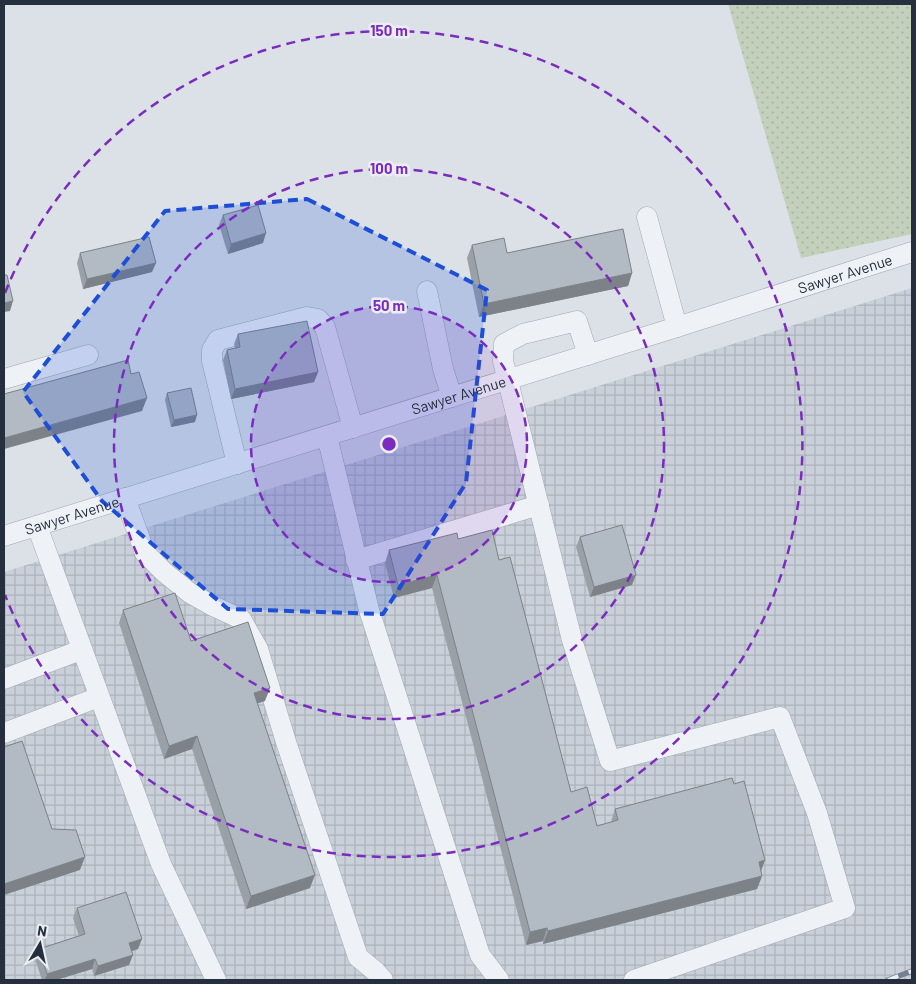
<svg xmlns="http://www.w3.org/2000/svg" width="916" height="984" font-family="Barlow,sans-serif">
	<defs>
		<pattern id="industrial-grid" width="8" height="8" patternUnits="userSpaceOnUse" patternTransform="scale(1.25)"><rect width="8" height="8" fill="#c9d0d9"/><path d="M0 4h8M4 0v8" fill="none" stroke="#acb3bb"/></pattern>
		<pattern id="green-dots" width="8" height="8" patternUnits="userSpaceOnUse" patternTransform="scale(1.25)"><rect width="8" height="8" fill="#c3d1bc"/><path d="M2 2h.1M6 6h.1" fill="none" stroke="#a7b4a2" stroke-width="1.8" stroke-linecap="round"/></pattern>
	</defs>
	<rect width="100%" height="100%" fill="#dbe1e6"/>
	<!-- industrial -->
	<polygon fill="url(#industrial-grid)" points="912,288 912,980 4,980 4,572"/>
	<!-- green -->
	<polygon fill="url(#green-dots)" points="728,4 912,4 912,234 801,258"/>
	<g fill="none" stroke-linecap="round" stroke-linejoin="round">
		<defs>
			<g id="minor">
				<polyline points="647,217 677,327"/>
				<polyline points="427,291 443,369 452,397"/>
				<polyline points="588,355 577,321 523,334 504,344 503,361 572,640 610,761 780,717 817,813 845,908 634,980"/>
				<polyline points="4,379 88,355"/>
				<polyline points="327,436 369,610 480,955 499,980"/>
				<polyline points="237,464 212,361 212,350 218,340 307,317 318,319 325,327 353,428"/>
				<polyline points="125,498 145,553 164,572 190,593 213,606 241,619 258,649 286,742 358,957 375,971 383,980"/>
				<polyline points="37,526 161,864 216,980"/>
				<path id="s1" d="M4,536L677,327L912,252"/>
				<polyline points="356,560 539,505"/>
				<polyline points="4,679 81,650"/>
				<polyline points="4,733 99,697"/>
			</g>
		</defs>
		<!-- minor casing -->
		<use href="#minor" stroke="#a1a8b0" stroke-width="21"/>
		<!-- minor -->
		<use href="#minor" stroke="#eef1f5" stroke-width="20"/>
		<defs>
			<polyline id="rail" points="888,980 912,971"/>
		</defs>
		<!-- rail casing -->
		<use href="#rail" stroke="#748191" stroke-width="5.5"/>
		<!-- rail -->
		<use href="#rail" stroke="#ebeff4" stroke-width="4" stroke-dasharray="11" stroke-linecap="butt"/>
	</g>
	<!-- wall -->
	<g fill="#99a0a8">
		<polygon points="223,215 263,243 228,254 219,225"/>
		<polygon points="472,245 507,253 632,273 628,286 479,317 467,258"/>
		<polygon points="80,253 152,272 83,289 77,263"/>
		<polygon points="238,334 318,372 314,382 231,399 223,360 227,350 235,348 234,344"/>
		<polygon points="167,393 195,422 171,427 165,400"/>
		<polygon points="580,537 632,585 590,597 576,547"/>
		<polygon points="458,539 499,560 571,792 597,826 611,822 615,809 734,784 765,860 761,871 762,876 757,889 543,944 543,941 526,945 432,588 394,598 385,563 389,550"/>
		<polygon points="123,610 191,641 265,701 257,703 310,888 246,909 192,749 164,759 119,623"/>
		<polygon points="77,908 138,949 132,951 129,965 94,976 92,969 56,980 42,980 35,959 39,949 79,936 73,918"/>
	</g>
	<!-- shaded-wall -->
	<g fill="#7d8288">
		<polygon points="266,233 263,243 228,254 231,244"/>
		<polygon points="156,263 152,272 83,289 87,279"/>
		<polygon points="632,273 628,286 479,317 484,304"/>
		<polygon points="13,301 10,311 4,312 4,303"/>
		<polygon points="318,372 314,382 231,399 235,389"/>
		<polygon points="147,398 142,411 4,449 4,438"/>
		<polygon points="197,415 195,422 171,427 174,420"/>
		<polygon points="437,575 432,588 394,598 398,585"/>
		<polygon points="636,575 632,585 590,597 594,587"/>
		<polygon points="270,688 265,701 249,706 254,693"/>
		<polygon points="197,736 192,749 164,759 169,746"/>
		<polygon points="85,857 80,870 4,895 4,884"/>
		<polygon points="765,860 760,873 759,862"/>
		<polygon points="315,875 310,888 246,909 251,896"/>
		<polygon points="762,876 757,889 543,944 548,931"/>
		<polygon points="547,928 543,941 526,945 530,932"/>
		<polygon points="142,939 138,949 126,953 129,943"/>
		<polygon points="133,955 129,965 94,976 98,966"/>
		<polygon points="95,959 92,969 56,980 45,980 47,974"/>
	</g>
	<!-- building -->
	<g fill="#b2bac3" stroke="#7d8288">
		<polygon points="258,205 266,233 231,244 223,215"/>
		<polygon points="623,229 632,273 484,304 472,245 504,238 507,253"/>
		<polygon points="149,237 156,263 87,279 80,253"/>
		<polygon points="4,275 7,275 13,301 4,303"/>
		<polygon points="307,321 318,372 235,389 227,350 240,347 238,334"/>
		<polygon points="128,360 131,374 139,372 147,398 4,438 4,394"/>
		<polygon points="191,388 197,415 174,420 167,393"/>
		<polygon points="622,525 636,575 594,587 580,537"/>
		<polygon points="492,530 499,560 510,557 571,792 587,787 597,826 618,820 615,809 732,778 734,784 744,781 765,860 759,862 762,876 548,931 547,928 530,932 437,575 398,585 389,550 457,533 458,539"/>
		<polygon points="175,593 191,641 248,622 270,688 254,693 315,875 251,896 197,736 169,746 123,610"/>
		<polygon points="22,741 52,829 76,830 85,857 4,884 4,747"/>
		<polygon points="126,892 142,939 129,943 133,955 98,966 95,959 47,974 39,949 85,934 77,908"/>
	</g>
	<!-- marked area -->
	<path fill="#1d4ed8" fill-opacity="0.2" stroke="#1d4ed8" stroke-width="4" stroke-dasharray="10 6" stroke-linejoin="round" d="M307,199L487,290L466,483L383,614L228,609L102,501L23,392L165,211Z"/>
	<!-- distance rings -->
	<circle cx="389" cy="444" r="138" fill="#7b2cbf" fill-opacity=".12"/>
	<g fill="none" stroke="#7b2cbf" stroke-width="2.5" stroke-dasharray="9 6">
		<circle cx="389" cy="444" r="138"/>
		<circle cx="389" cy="444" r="275"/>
		<path d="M5 293A413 413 0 1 1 5 595"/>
	</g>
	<g text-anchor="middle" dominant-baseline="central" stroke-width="5" stroke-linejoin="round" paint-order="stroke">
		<!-- street labels -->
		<g font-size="15" fill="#252f3d" stroke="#ebeff4">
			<text stroke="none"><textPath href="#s1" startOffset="881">Sawyer Avenue</textPath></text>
			<text stroke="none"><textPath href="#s1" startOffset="476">Sawyer Avenue</textPath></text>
			<text stroke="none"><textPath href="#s1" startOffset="71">Sawyer Avenue</textPath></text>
		</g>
	</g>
	<circle cx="389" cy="444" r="8" fill="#7b2cbf" stroke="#ebeff4" stroke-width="2.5"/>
	<g font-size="15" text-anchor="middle" font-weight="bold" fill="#7b2cbf" stroke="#ebeff4" stroke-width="5" stroke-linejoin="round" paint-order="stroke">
		<text x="389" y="36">150 m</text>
		<text x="389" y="174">100 m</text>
		<text x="389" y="311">50 m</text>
	</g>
	<!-- border -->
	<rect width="916" height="984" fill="none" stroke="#252f3d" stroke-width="10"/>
	<!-- north arrow -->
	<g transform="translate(40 944) rotate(9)" stroke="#ebeff4" stroke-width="4" paint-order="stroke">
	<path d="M0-4L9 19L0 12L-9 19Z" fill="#252f3d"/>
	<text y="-8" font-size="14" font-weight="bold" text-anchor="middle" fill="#252f3d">N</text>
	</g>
</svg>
